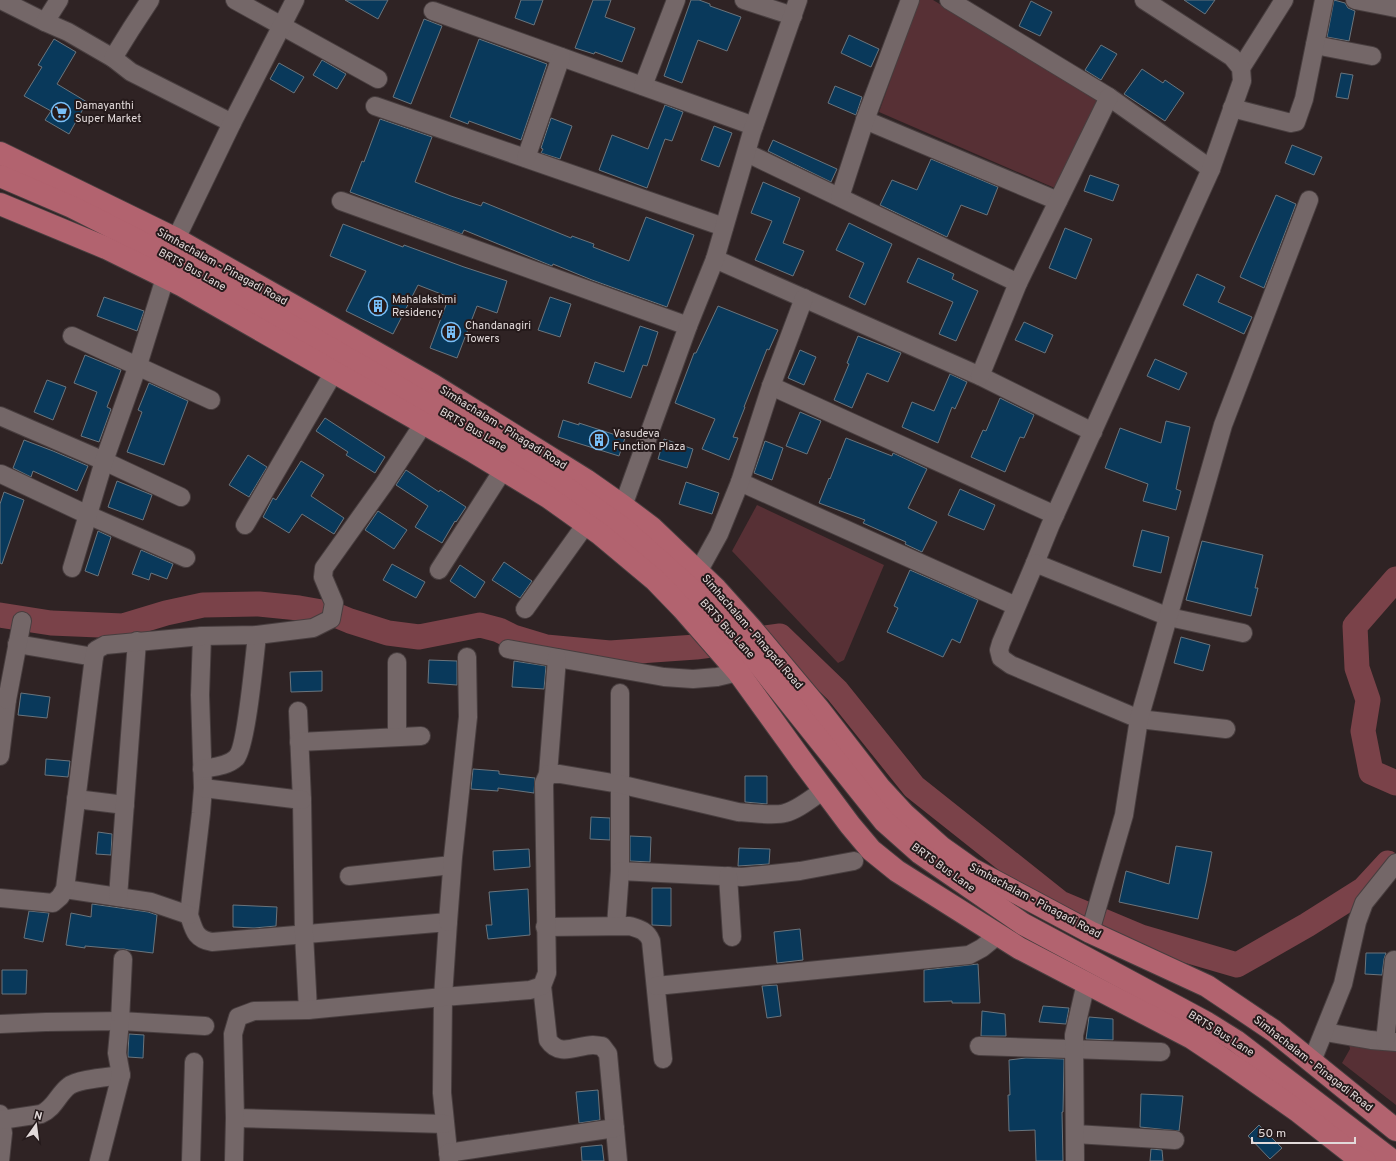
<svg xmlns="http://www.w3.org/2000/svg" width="1396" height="1161" font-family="Overpass,sans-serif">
	<rect width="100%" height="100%" fill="#2f2324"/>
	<!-- green -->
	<g fill="#573035">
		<polygon points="919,0 933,0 1099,99 1057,189 879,112"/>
		<polygon points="757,505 884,565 844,660 838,663 732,551"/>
		<polygon points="1349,1044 1396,1047 1396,1105 1342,1063 1350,1049"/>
	</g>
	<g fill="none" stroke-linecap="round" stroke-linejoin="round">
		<!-- river -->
		<g stroke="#7a4249" stroke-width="25">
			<polyline points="1396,579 1355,626 1357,668 1368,700 1363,731 1371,772 1396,783"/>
			<polyline points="0,615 51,623 123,626 166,613 203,605 259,604 299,608 333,614 350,621 388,633 419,637 480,625 499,630 513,637 546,647 610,653 696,647 780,636 837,691 914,787 1060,903 1141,937 1237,965 1307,925 1364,889 1388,863"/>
		</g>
	</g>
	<!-- building -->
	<g fill="#09395b" stroke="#6a747c">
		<polygon points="345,0 388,0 378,19"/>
		<polygon points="521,0 543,0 534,25 515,18"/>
		<polygon points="593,0 611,0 605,17 635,28 622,62 595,52 594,54 575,48"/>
		<polygon points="691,0 699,0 710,4 710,6 741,17 727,51 698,40 682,83 664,76"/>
		<polygon points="1184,0 1215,0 1205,14"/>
		<polygon points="1334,0 1345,3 1348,8 1355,11 1349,41 1327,37"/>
		<polygon points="1031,1 1052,12 1040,36 1019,26"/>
		<polygon points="424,19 442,26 411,104 393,97"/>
		<polygon points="849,35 879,49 871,67 841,53"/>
		<polygon points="54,39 76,52 57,84 87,102 69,134 45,120 51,111 24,96 42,67 38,65"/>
		<polygon points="479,39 547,64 521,140 469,121 468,124 450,117"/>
		<polygon points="1101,45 1117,54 1101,80 1085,70"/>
		<polygon points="322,60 346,74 337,89 313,75"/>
		<polygon points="279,63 304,77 294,93 270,79"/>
		<polygon points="1142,69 1163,83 1165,80 1184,93 1165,121 1124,94"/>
		<polygon points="1341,73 1353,75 1348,99 1336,97"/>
		<polygon points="835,86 862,97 856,115 828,103"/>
		<polygon points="665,105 683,112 672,141 665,139 647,188 599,170 612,135 648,149"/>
		<polygon points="551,118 572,126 560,159 541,153 543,149 541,148"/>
		<polygon points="380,119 432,137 415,182 451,196 481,206 483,202 571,238 572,236 594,244 593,247 629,261 646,217 694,235 667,307 592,280 553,264 552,266 464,230 462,234 350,192 362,161 364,162"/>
		<polygon points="714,126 732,133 719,167 701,160"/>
		<polygon points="773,140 837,169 831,182 768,151"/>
		<polygon points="1292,145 1322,157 1314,175 1285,163"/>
		<polygon points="931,159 998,187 987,215 961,205 947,237 880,205 892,180 917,190"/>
		<polygon points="1090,175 1119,185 1113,201 1084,191"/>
		<polygon points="763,182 800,198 783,243 804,251 793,276 755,260 772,221 751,213"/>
		<polygon points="1276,195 1296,204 1264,288 1240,277"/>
		<polygon points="849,223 892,244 865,305 849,297 864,263 836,250"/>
		<polygon points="343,224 403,247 404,245 464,267 507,281 497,313 477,306 457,358 430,348 449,297 418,285 393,334 346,311 366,271 330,256"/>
		<polygon points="1065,228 1092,239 1076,279 1049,268"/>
		<polygon points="918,258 954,274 952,279 978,291 956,341 939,334 953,302 907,282"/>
		<polygon points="1197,274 1225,287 1218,302 1252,317 1244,334 1183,305"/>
		<polygon points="104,297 144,311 137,331 97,316"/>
		<polygon points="550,297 571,304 560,337 538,330"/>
		<polygon points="718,306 778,330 769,350 767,349 744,407 745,407 733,437 738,438 729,460 702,449 715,419 675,403 694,353 696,353"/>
		<polygon points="1024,322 1053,335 1045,353 1015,340"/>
		<polygon points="640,326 658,332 647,366 643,365 631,398 588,383 595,362 624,372"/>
		<polygon points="858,336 901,353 888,382 867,373 852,408 834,400 849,364 847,363"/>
		<polygon points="800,350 816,357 804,385 788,378"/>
		<polygon points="85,355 121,370 107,407 111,409 99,442 81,436 97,392 74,383"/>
		<polygon points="1155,359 1187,373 1179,390 1147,376"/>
		<polygon points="950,374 967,382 955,409 952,407 938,443 902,427 912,402 934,411"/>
		<polygon points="47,380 66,387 53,420 34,412"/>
		<polygon points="149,383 188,401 164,465 127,452 142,412 138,410"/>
		<polygon points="1000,398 1034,415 1024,438 1020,437 1005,472 971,457 983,430 986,431"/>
		<polygon points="800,412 821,421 807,454 786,446"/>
		<polygon points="325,418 385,457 375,473 346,455 348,452 316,431"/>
		<polygon points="563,420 579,425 579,423 625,438 619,456 558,437"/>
		<polygon points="1166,421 1190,427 1176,489 1181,491 1176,510 1143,501 1148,484 1105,468 1120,428 1161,443"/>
		<polygon points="846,438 892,456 893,453 927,469 908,508 937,522 922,552 905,544 906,542 863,523 865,520 819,503 829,478 830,479"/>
		<polygon points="664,439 693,449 687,468 658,459"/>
		<polygon points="24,440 53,451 88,466 77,491 33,471 31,477 13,468"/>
		<polygon points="765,441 783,448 772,480 754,473"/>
		<polygon points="248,455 267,467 249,497 229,485"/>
		<polygon points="301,461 324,475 311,496 344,518 334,534 302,514 289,533 263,517 273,498 276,500"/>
		<polygon points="406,470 439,492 440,490 466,507 456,522 455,521 442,543 415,527 428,506 396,485"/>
		<polygon points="117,481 152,495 143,520 108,507"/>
		<polygon points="686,482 719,493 712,514 679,504"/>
		<polygon points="960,489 995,505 984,530 948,515"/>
		<polygon points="4,492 24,500 2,564 0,563 0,504"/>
		<polygon points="378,511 407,530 394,549 365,530"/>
		<polygon points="1142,530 1169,537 1161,573 1133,566"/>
		<polygon points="98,531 111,537 98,576 85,571"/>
		<polygon points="1202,541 1263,555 1255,588 1258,588 1251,616 1186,600"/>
		<polygon points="141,550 173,564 167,579 151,573 149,580 132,574"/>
		<polygon points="504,562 532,581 520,598 492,580"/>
		<polygon points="392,564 425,582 416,598 383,580"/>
		<polygon points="460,565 485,582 475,598 450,581"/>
		<polygon points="910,570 978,600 960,643 952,639 943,657 887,632 898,608 894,606"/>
		<polygon points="1181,637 1210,645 1203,671 1174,663"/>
		<polygon points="429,660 457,661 457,685 428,683"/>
		<polygon points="514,661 546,666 544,689 512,687"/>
		<polygon points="322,671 322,691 291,692 290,672"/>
		<polygon points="21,693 50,697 47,718 18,715"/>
		<polygon points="46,759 70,761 68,777 45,775"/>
		<polygon points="473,769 499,771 499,774 535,778 534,793 498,788 498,791 471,789"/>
		<polygon points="745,776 767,776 767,804 745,802"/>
		<polygon points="591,817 610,818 610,840 590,839"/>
		<polygon points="98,832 112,834 111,855 96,854"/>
		<polygon points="630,836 651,837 650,862 630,861"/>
		<polygon points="1176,846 1212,852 1206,883 1198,919 1119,902 1126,871 1169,884"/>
		<polygon points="739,848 770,849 769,864 738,866"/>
		<polygon points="529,849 530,867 494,870 493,851"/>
		<polygon points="652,888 671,888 671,926 652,925"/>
		<polygon points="528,889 530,935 488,939 486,925 492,925 489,892"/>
		<polygon points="92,904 148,912 157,915 153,953 129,950 124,949 119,949 85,946 85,948 66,945 71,913 91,917"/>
		<polygon points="233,905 277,907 276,926 254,928 233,927"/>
		<polygon points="29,911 49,913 43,942 24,938"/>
		<polygon points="800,929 803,960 777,963 774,932"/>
		<polygon points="1366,953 1386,953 1384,959 1382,975 1365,974"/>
		<polygon points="978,964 980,1003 952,1003 952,1001 924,1002 924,970"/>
		<polygon points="2,970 27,970 26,994 2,994"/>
		<polygon points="777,985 781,1016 767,1018 762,986"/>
		<polygon points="1043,1006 1069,1008 1066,1024 1039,1022"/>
		<polygon points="982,1011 1005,1014 1006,1036 981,1036"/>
		<polygon points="1089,1017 1113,1019 1113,1040 1086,1039"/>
		<polygon points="129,1034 144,1035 143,1058 128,1057 128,1053"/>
		<polygon points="1026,1058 1064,1059 1063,1112 1062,1112 1063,1161 1036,1161 1035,1130 1009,1131 1008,1095 1010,1095 1009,1060"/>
		<polygon points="598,1090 600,1120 579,1123 576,1092"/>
		<polygon points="1141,1094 1183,1096 1179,1131 1140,1127"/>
		<polygon points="1259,1125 1282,1148 1270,1159 1248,1136"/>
		<polygon points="602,1145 604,1161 582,1161 581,1147"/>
		<polygon points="1151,1149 1162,1150 1163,1161 1150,1161"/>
	</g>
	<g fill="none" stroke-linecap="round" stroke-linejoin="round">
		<defs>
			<g id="minor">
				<polyline points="1,0 45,22"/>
				<polyline points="59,0 45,22 68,32 113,58"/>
				<polyline points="150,0 131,29 113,58 131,72 232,123"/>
				<polyline points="235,0 378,79"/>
				<polyline points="744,0 793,16"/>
				<polyline points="949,0 1109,97 1211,169"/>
				<polyline points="1355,0 1396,8"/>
				<polyline points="433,11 754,126"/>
				<polyline points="1315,45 1372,56"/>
				<polyline points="1241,68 1284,0"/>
				<polyline points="643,86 676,0"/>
				<polyline points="375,106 724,227"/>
				<polyline points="1232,108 1291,123 1296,122 1304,99 1324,0"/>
				<polyline points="865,120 1058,201"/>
				<polyline points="747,153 1018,283"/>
				<polyline points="526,158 561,57"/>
				<polyline points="840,197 865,120 910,0"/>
				<polyline points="341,201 688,326"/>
				<polyline points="176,239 232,123 295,0"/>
				<polyline points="715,259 980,376 1093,432"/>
				<polyline points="72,336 211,400"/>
				<polyline points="980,376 1018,283 1109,97"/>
				<polyline points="771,386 1055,515"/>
				<polyline points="0,416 104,461 181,497"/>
				<polyline points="1,474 88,515 186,558"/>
				<polyline points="740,482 1016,606"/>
				<polyline points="623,506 688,326 715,259 752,132 798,0"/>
				<polyline points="245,525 334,372"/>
				<polyline points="1035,563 1050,526 1211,169 1242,81 1241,68 1232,57 1144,0"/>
				<polyline points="72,568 104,461 138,365 165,278"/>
				<polyline points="439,570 503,470"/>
				<polyline points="698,572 719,534 740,482 771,386 804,298"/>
				<polyline points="525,609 586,524"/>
				<path d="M202,636L200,695L203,788L201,813L189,915C194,930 195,939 212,942L448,922L443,997L442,1093L449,1161"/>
				<polyline points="17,644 94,657"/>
				<polyline points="508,649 664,677 693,679 717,677 738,672"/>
				<polyline points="397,662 397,737"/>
				<polyline points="620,693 620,871 742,877 800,871 854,861"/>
				<polyline points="0,699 7,700 0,756"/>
				<polyline points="7,700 22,621"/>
				<polyline points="298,711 302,800 304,934 308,1010"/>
				<polyline points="1226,729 1139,719 1011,665 1001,658 999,650 1001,643 1035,563 1169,617 1243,633"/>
				<polyline points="299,742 421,736"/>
				<path d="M202,769C213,767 228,766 236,758C246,749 255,653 257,635"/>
				<polyline points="548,774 557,658"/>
				<polyline points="203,788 302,800"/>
				<polyline points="76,799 125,805"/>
				<polyline points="349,876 452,865"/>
				<polyline points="728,876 732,937"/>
				<polyline points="65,889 151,902 189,915"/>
				<polyline points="118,897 137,641"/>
				<polyline points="0,898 53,903 60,897 65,889 94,657 96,650 105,645 202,636 257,635 313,628 331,619 334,603 323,577 324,568 384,484 424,423"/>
				<polyline points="448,922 453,857 468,717 467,657"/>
				<polyline points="616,926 620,871"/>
				<path d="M545,927L630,926C640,929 647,931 651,941L663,1059"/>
				<polyline points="1090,932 1124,815 1139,719 1223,425 1309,200"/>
				<path d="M542,986L548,1040C560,1058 577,1045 593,1045C596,1045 599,1046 602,1046L608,1054L618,1161"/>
				<polyline points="656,986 969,955 982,948 998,935"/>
				<polyline points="0,1024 46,1022 120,1021 205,1026"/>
				<polyline points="1325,1032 1371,1040 1396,1042"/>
				<polyline points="1385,1041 1394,960"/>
				<polyline points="979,1046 1161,1052"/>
				<polyline points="1312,1061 1343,984 1357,922 1364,903 1396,863"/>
				<polyline points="0,1114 3,1133 0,1161"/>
				<polyline points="235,1118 445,1124"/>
				<path d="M1,1120L41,1114C55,1108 58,1094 69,1086C78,1079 109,1077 121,1075"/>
				<polyline points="1075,1134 1175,1140"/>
				<polyline points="448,1153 615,1128"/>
				<polyline points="99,1161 121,1075 117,1053 120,1021 123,959"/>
				<polyline points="191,1161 194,1062"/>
				<path d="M234,1161L235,1118L233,1034L238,1017L254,1011L308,1010L443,997L530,990L542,986L547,973L544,783L548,774H560L619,784L738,812C749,813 775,816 785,813C798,810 813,797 824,790"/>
				<polyline points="1075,1161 1074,1035 1086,983"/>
			</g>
			<g id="major">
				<polyline points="0,153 176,239 433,385 586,480 623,506 651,527 716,589 751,628 818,708 880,788 904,814 941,847 972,869 1090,932 1207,986 1274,1031 1396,1130"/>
				<polyline points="0,176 72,207 173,258 514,454 558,482 624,529 691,589 719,618 761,667 884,821 920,853 1023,924 1207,1023 1236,1041 1393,1161"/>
				<polyline points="0,204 106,248 183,286 474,452 548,497 600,534 655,580 683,609 738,672 803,762 850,825 871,850 897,871 1019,948 1192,1038 1222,1058 1299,1112 1359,1159 1365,1161"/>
			</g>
		</defs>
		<!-- minor casing -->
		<use href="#minor" stroke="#483e3f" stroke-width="20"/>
		<!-- major casing -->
		<use href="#major" stroke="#483e3f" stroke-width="24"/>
		<!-- minor -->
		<use href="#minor" stroke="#746768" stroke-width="18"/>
		<!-- major -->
		<use href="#major" stroke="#b2636f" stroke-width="22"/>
	</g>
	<!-- icons -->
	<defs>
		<symbol id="supermarket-ring" viewBox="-11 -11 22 22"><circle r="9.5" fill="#251a1b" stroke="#79bff8" stroke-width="1.5"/><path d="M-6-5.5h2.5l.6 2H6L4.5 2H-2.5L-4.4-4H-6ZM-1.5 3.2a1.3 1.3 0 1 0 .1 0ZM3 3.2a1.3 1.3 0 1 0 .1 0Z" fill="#79bff8"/></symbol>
		<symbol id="building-ring" viewBox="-11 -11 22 22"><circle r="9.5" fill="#251a1b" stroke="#79bff8" stroke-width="1.5"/><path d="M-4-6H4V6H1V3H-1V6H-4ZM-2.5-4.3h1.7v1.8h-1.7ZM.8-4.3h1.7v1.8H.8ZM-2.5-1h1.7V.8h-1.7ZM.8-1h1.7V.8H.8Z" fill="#79bff8"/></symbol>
	</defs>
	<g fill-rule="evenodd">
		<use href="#supermarket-ring" x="50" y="101" width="22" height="22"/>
		<use href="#building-ring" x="367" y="295" width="22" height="22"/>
		<use href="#building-ring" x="440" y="321" width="22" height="22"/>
		<use href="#building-ring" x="588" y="429" width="22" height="22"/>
	</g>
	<g text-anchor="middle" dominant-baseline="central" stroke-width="4" stroke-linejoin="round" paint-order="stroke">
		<!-- poi labels -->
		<g font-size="11" fill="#e2dada" stroke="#251a1b" text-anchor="start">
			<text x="75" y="106">Damayanthi<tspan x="75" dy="13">Super Market</tspan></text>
			<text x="392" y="300">Mahalakshmi<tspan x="392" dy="13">Residency</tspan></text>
			<text x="465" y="326">Chandanagiri<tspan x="465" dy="13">Towers</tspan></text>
			<text x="613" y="434">Vasudeva<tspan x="613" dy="13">Function Plaza</tspan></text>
		</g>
		<!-- street labels -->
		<g font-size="11" fill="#e2dada" stroke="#251a1b">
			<text transform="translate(222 267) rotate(29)">Simhachalam - Pinagadi Road</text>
			<text transform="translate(192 270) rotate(29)">BRTS Bus Lane</text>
			<text transform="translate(503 428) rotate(32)">Simhachalam - Pinagadi Road</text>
			<text transform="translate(473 430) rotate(30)">BRTS Bus Lane</text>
			<text transform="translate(727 629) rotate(48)">BRTS Bus Lane</text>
			<text transform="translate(752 632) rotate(49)">Simhachalam - Pinagadi Road</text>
			<text transform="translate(943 868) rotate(36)">BRTS Bus Lane</text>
			<text transform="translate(1035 901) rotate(28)">Simhachalam - Pinagadi Road</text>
			<text transform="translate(1221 1034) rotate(32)">BRTS Bus Lane</text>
			<text transform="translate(1313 1064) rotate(38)">Simhachalam - Pinagadi Road</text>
		</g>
	</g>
	<!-- north arrow -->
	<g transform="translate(36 1125) rotate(14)" stroke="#251a1b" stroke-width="3" paint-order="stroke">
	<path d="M0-3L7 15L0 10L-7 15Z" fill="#e2dada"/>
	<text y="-6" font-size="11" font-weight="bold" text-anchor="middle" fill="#e2dada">N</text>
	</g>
	<!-- scale -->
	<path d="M1252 1137v6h103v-6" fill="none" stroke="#e2dada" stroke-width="2"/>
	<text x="1258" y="1137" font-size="12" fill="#e2dada" stroke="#251a1b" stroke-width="3" paint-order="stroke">50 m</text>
</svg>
